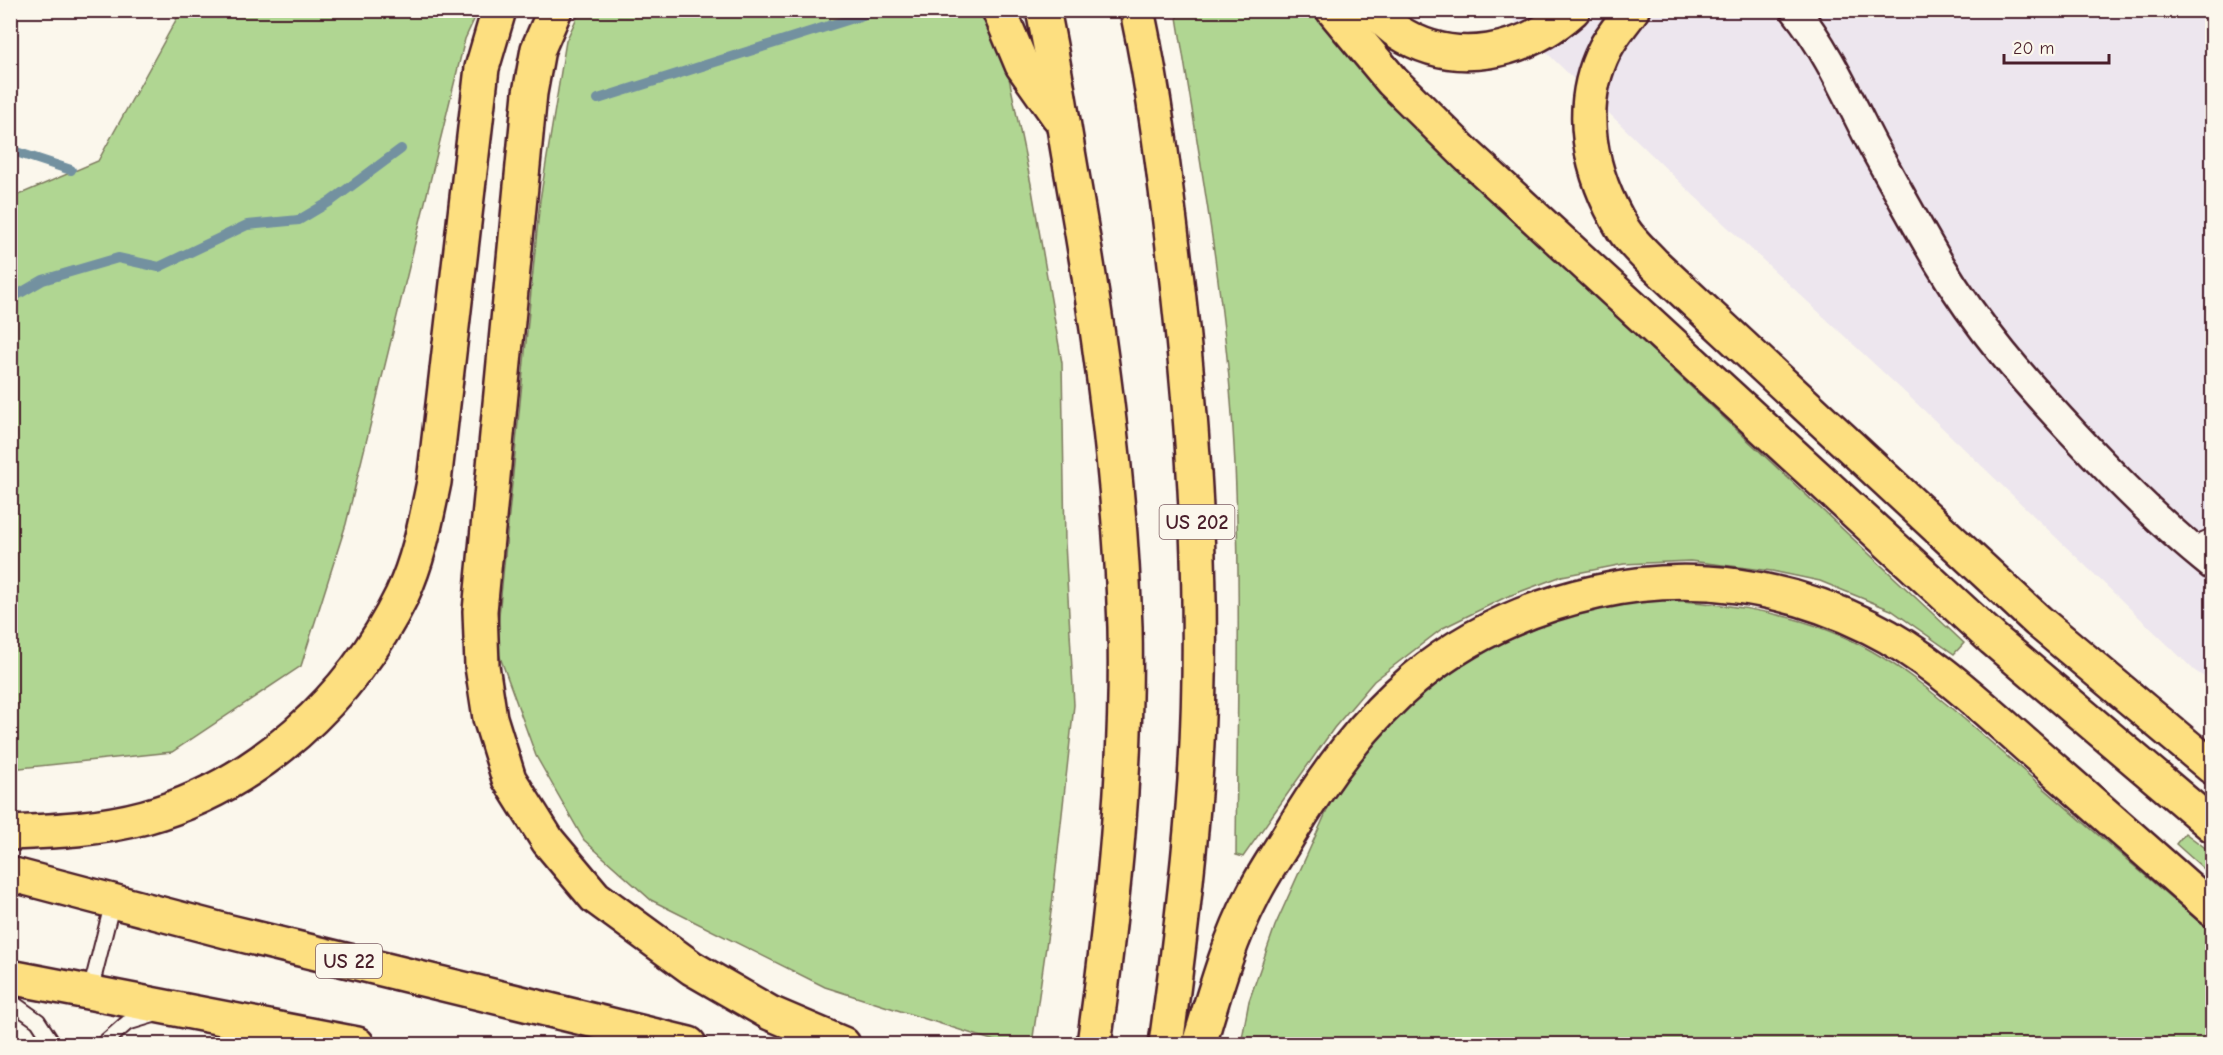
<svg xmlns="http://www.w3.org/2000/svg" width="2223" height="1055" font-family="'Comic Neue',sans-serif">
	<rect width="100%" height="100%" fill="#fbf7ec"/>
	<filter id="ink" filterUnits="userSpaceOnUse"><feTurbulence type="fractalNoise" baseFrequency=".0167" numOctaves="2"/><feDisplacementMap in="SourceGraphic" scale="12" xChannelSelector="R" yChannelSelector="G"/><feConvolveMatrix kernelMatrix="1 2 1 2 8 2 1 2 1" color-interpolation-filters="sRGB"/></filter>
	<g filter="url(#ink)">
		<!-- built -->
		<polygon fill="#ede6ee" points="1504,11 2212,11 2212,682 2195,671 1930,416 1689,191"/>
		<!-- green -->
		<g fill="#b0d692" stroke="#7d7a5e" stroke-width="1.5">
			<polygon points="181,11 478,11 465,39 346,524 301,666 172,752 11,769 11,198 98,161"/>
			<polygon points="580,11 981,11 1001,39 1031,184 1062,363 1065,543 1074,705 1052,905 1032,1044 1004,1044 825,987 651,900 584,840 536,756 496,646 540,200 566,41"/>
			<path d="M1176,11H1319L1459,169L1964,643L1954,654L1891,610L1820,581L1772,571L1690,561L1624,564L1562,576L1506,597L1443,628L1374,681L1334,728L1243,857L1236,855C1237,713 1242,571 1233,429C1224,288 1198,149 1176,11Z"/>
			<path d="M1661,599C1720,604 1774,609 1830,631C1902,659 1959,715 2017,765C2082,821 2147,877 2212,933V1044H1241L1249,1001L1275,926L1334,795L1393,716L1432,683L1481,652L1566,616L1608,606Z"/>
			<polygon points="2185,833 2212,853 2212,876 2176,844"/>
		</g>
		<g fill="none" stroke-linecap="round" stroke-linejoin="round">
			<!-- stream -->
			<g stroke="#7391a0" stroke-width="10">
				<polyline points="598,99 879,10"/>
				<polyline points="10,150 71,170"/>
				<polyline points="10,299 43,280 118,258 159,267 247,225 299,220 331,201 401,149"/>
			</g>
			<defs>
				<g id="lane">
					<polyline points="2189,546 2212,536"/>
					<polyline points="90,992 113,901"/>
					<polyline points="10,1001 38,1021 53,1044"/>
					<polyline points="103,1044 127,1023 157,1014"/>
				</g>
				<path id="street" d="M1795,10C1828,51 1848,98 1872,144C1894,184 1916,224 1939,263C1977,327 2026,383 2077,437C2119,482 2164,527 2212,565"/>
				<g id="highway">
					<polyline points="555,10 538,49 530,93 480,611 482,666 490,718 509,779 548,841 595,897 692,968 770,1013 843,1044"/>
					<polyline points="999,10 1022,65 1058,116"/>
					<path d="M1043,10C1055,67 1063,124 1073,180C1099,328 1120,477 1125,627C1128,767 1113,906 1094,1044"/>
					<path d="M1137,10C1155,94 1165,179 1175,264C1195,435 1206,607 1195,780C1189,869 1178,956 1166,1044"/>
					<polyline points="1333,10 1392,81 1466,154 1993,639 2212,825"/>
					<path d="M1373,10C1381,17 1389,26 1398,32C1455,69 1525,53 1573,10"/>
					<path d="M1632,10C1623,23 1612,35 1605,49C1575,108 1590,175 1623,229C1631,242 1644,253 1654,264L2038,621L2212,767"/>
					<path d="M10,833C56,831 101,829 145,817C257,786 352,698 402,595C419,559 426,520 434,482L482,68L499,10"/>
					<polyline points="10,874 226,931 689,1044"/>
					<polyline points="10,977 357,1044"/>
					<path d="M1199,1044C1214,995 1228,943 1252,897C1262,876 1275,858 1287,838C1364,709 1446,625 1597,592C1690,571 1785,585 1870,627C1929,656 1978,703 2027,746C2089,800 2151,855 2212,909"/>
				</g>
			</defs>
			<!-- lane casing -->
			<use href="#lane" stroke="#4a1f2b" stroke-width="18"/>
			<!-- street casing -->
			<use href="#street" stroke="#4a1f2b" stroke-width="33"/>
			<!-- highway casing -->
			<use href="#highway" stroke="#4a1f2b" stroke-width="38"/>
			<!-- lane -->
			<use href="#lane" stroke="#fbf7ec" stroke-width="14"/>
			<!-- street -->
			<use href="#street" stroke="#fbf7ec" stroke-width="28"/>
			<!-- highway -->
			<use href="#highway" stroke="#fddf80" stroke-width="33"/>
		</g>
	</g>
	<g text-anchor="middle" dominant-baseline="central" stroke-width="6" stroke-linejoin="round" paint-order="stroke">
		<!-- shield labels -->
		<g fill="#fbf7ec" stroke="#7f6065" stroke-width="1.5">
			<rect x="1159.5" y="505" width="75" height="34" rx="4.5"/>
			<rect x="316" y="944" width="66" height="34" rx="4.5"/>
		</g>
		<g font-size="20" font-weight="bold" fill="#4a1f2b">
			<text x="1197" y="522">US 202</text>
			<text x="349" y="961">US 22</text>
		</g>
	</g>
	<!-- margin -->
	<rect width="2223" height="1055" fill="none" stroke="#fbf7ec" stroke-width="36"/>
	<rect x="18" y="18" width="2187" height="1019" fill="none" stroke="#4a1f2b" stroke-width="2" filter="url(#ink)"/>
	<!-- scale -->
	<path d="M2004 54v9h105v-9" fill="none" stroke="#4a1f2b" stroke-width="3"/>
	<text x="2013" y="54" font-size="18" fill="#4a1f2b" stroke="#fbf7ec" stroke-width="4.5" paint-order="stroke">20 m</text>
</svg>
